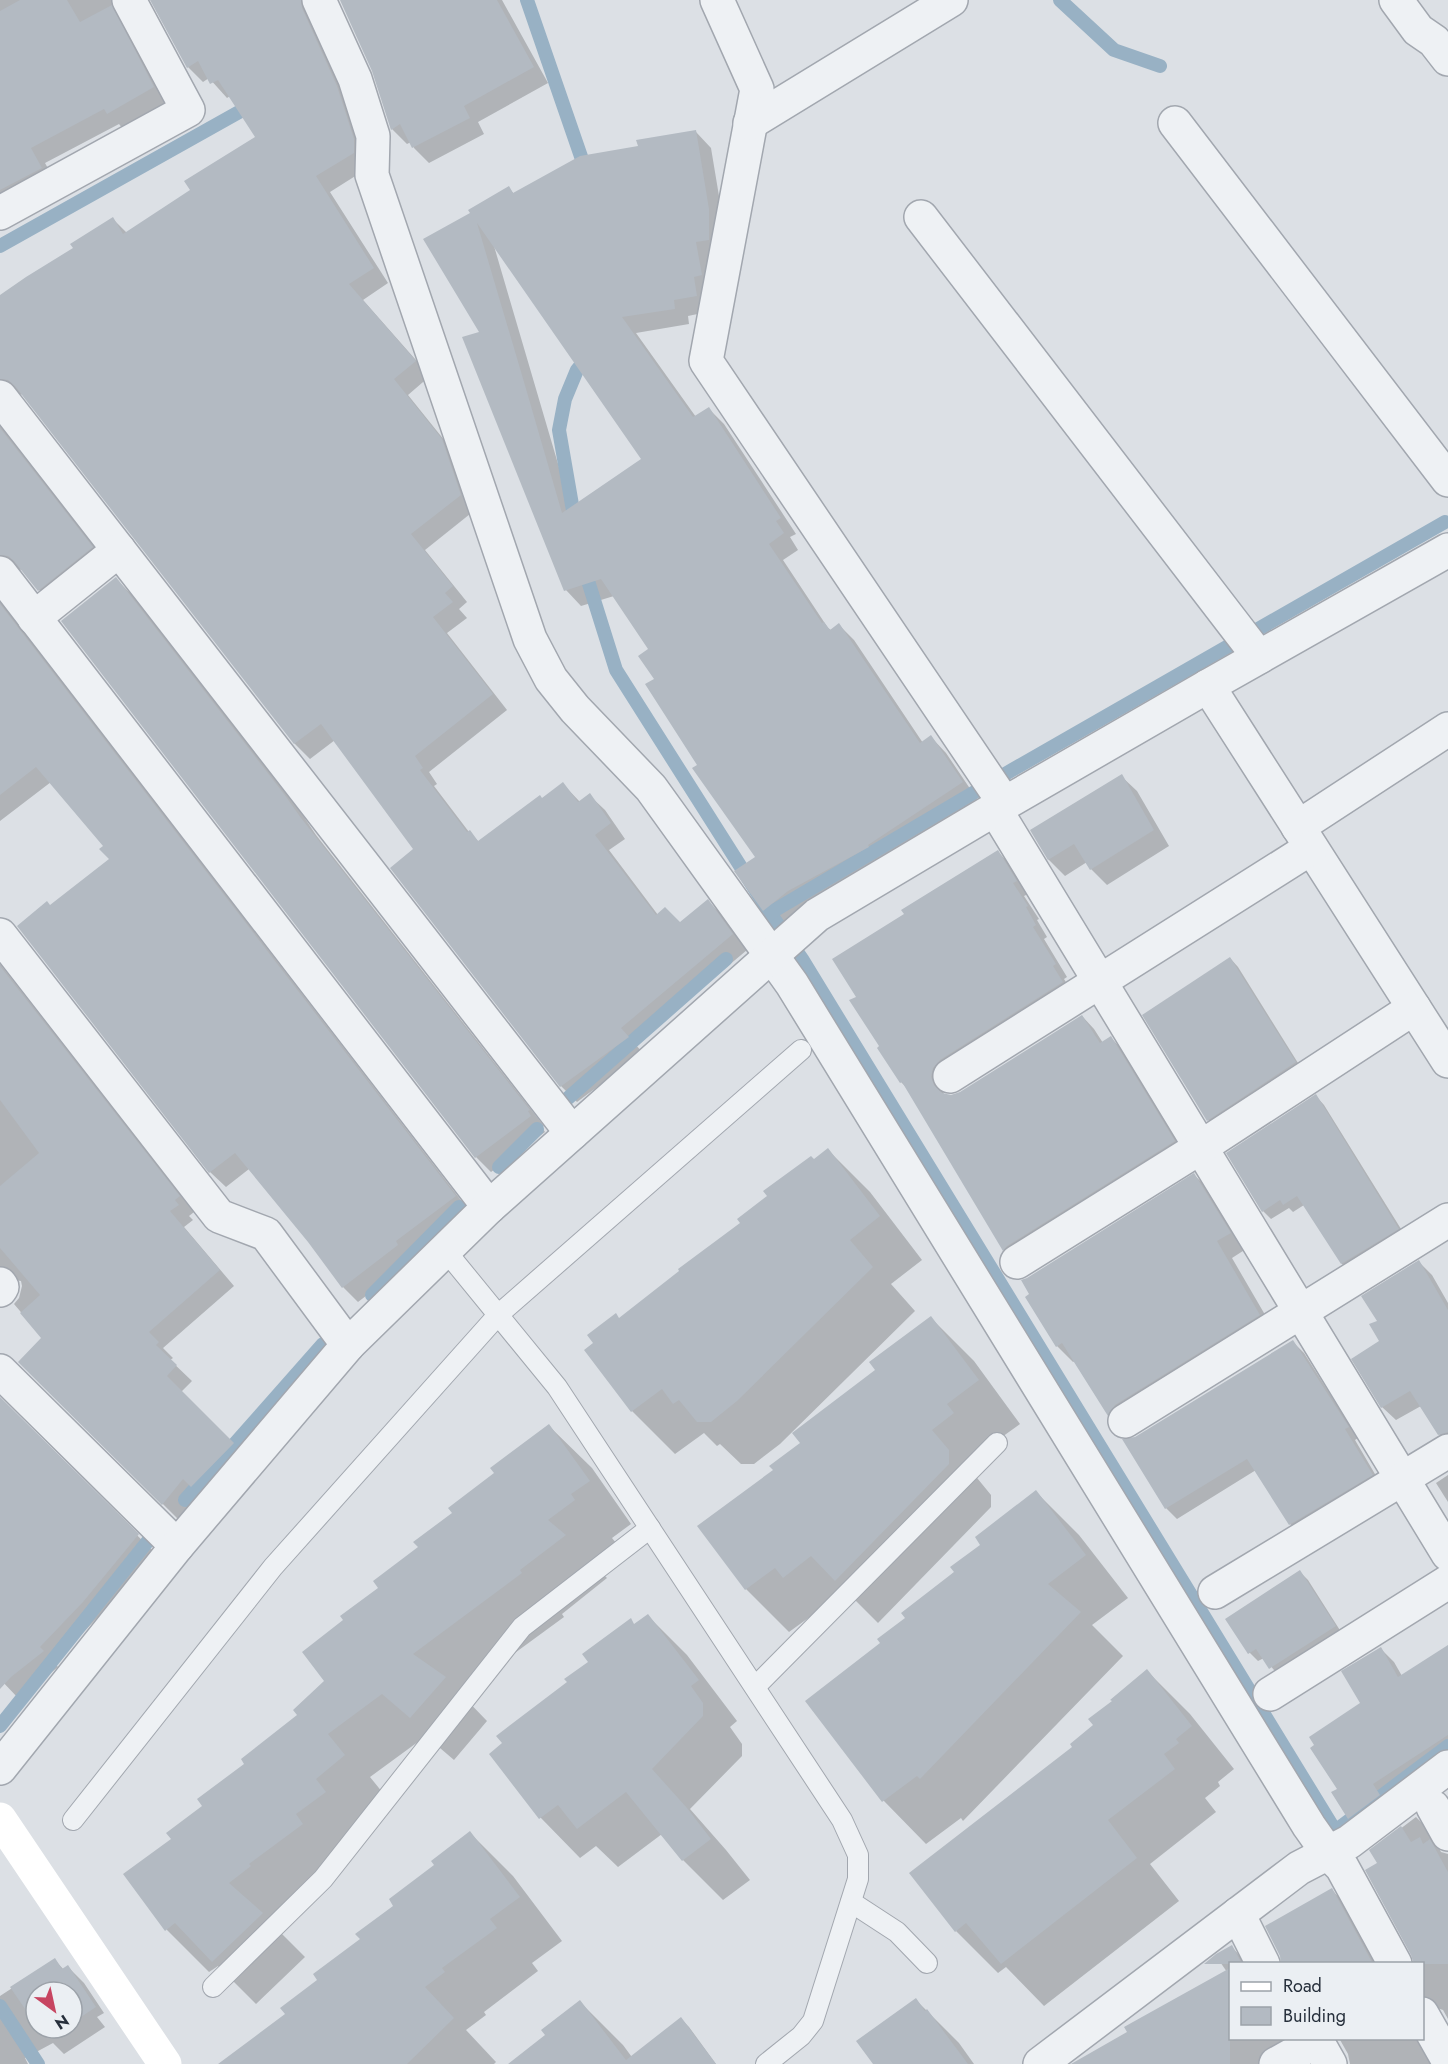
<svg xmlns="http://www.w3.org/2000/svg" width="1448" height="2064" font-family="Jost,sans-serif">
	<rect width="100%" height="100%" fill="#dce0e5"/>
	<!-- shadow -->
	<g fill="#0003" fill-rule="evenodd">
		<polygon points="0,0 134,0 168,102 123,129 119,124 45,163 55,181 0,211"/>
		<polygon points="152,0 324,0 368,168 330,192 388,283 363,300 430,376 408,395 457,456 475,510 425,550 467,602 459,609 467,618 447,633 507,710 429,772 437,784 434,786 469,832 479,842 563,784 580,802 589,795 605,810 625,839 609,850 658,915 679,924 708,901 723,916 747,950 635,1044 643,1053 577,1102 561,1086 392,868 415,850 335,740 310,759 295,744 24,395 14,393 0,402 0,297 75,249 113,219 127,233 192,191 257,138 230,96 227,98 209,78 203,82 188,67"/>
		<polygon points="341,0 502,0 548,83 478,122 484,134 429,163 414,148 411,142 407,144 392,129 374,71"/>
		<path d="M696,132L711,148L724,226L712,311L688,316L689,324L636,333L696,417L709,409L724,424L796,534L790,537L798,550L783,560L828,628L831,630L839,625L854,640L923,743L931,737L946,753L977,799L883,861L804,906L779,926L764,910L757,857L700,765L656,680L650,650L614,596L581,606L566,590L481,332L472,213L509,188L514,194L639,147ZM494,246L644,460L571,508Z"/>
		<polygon points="0,425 107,563 54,605 39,590 23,570 13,569 0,578"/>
		<polygon points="116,579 131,594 300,811 316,835 544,1126 542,1127 545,1132 491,1172 476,1157"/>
		<polygon points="0,601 470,1212 410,1257 413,1260 358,1302 343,1287 309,1241 249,1169 226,1187 210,1172 19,926 50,907 111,859 105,846 51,782 0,821"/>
		<polygon points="1121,776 1137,791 1169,846 1107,885 1091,869 1087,862 1065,876 1049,860 1032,831"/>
		<polygon points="998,852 1010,864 1028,894 1024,896 1039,919 1037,920 1047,937 1044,939 1067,977 1064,979 1074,995 943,1090 944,1095 951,1096 961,1093 1082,1016 1094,1029 1103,1043 1111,1038 1123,1050 1186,1154 1016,1262 1004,1250 908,1089 901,1082 881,1047 858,997 906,914"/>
		<polygon points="1230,958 1238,967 1303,1071 1216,1128 1208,1120"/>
		<polygon points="0,964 194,1212 189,1216 193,1220 184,1227 234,1286 163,1348 173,1358 170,1360 192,1381 181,1392 248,1459 207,1501 199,1493 178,1519 20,1362 43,1338 14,1304 19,1298 22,1286 21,1281 14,1280 0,1287"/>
		<polygon points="1316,1096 1324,1105 1406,1237 1350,1272 1342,1264 1304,1205 1293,1212 1289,1208 1271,1219 1263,1211"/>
		<polygon points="828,1150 870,1192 922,1260 891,1284 915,1311 780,1444 754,1464 741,1464 720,1444 717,1446 704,1433 675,1454 632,1411 586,1350 620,1320 742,1223"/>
		<polygon points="1194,1175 1211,1191 1246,1249 1232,1258 1275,1332 1125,1431 1109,1415 1075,1361 1073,1362 1057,1346 1032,1295"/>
		<polygon points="1419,1262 1432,1275 1448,1303 1448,1444 1439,1434 1421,1406 1396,1420 1382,1407 1380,1321"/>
		<polygon points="931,1318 974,1361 1020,1424 988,1447 973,1473 991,1495 991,1507 878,1623 854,1599 818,1611 789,1632 746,1589 699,1526 775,1470"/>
		<polygon points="1293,1342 1304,1353 1358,1438 1355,1440 1382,1486 1301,1535 1290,1524 1256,1470 1177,1519 1166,1508 1135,1438"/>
		<polygon points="0,1400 153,1551 98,1617 54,1663 58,1667 19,1699 0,1679"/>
		<polygon points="549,1426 592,1468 631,1524 612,1538 616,1543 591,1562 607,1578 562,1614 564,1617 460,1693 487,1721 454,1760 426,1736 370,1777 387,1798 273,1925 305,1957 256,2004 218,1966 209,1972 167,1930 173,1839 246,1764 299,1716 326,1681 345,1621 496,1473"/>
		<polygon points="1448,1475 1448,1502 1436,1483"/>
		<polygon points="1036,1492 1079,1535 1128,1598 1092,1625 1123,1656 963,1821 961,1818 926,1844 884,1801 807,1701 882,1643"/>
		<polygon points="1300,1572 1308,1580 1343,1635 1279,1676 1264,1658 1258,1661 1250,1653 1227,1619"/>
		<polygon points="648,1616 687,1655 737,1721 730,1727 742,1744 742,1756 690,1809 726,1850 750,1880 723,1900 683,1860 662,1834 618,1867 596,1846 580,1858 541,1818 491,1754 569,1683"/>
		<polygon points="1448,1646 1448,1767 1363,1831 1350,1818 1333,1793 1339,1789 1362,1703 1380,1648 1394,1662 1402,1676"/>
		<polygon points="1147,1671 1190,1714 1234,1769 1218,1782 1220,1786 1205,1798 1216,1812 1150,1864 1179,1901 1044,2006 1006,1967 998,1973 956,1931 1074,1748"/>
		<polygon points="1416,1817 1429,1830 1441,1852 1448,1854 1448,2019 1443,2010 1437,2008 1422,2014 1422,1964 1379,1864 1371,1851"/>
		<polygon points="470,1833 513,1876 562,1941 532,1963 538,1971 484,2012 486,2015 466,2030 496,2062 494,2064 252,2064 287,2014 319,1980"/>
		<polygon points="1332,1890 1345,1904 1378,1964 1283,1964"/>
		<polygon points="1232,1947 1247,1964 1230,1964 1230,2038 1320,2038 1277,2064 1084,2064 1129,2033 1227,1972 1216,1956"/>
		<path d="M55,1960L64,1970L68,1967L84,1983L104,2013L97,2017L105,2027L64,2054L53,2043L25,2058L28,2064H0V1996ZM36,1992H72V2028H36Z"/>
		<polygon points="916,2000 959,2043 974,2064 875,2064"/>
		<polygon points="580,2002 623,2045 637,2064 510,2064 547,2036"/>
		<polygon points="681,2019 689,2027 716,2064 648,2064"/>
		<polygon points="1339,2038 1419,2038 1433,2064 1350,2064 1348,2054"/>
	</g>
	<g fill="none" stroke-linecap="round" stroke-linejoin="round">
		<!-- stream -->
		<g stroke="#98b1c4" stroke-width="14">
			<polyline points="527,0 586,171"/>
			<polyline points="1060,0 1114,50 1160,66"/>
			<polyline points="0,246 255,103"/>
			<polyline points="575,522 559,430 565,399 577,370 589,355"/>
			<polyline points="584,568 616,670 770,913 802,959 1339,1837"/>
			<polyline points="765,918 770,913 1012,770 1445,522"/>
			<polyline points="567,1099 726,959"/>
			<polyline points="499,1167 537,1129"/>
			<polyline points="372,1295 459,1207"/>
			<polyline points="185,1500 323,1344"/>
			<polyline points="0,1726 148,1541"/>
			<polyline points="1335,1831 1448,1746"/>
			<polyline points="0,2006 38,2064"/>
		</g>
	</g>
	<!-- building -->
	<g fill="#b3bac2" fill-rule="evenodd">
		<polygon points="20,0 67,0 80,22 112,5 154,87 107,114 104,109 31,148 42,168 0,190 0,11"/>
		<polygon points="150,0 301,0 302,8 337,86 354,139 354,153 316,176 374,268 349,284 416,361 394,379 442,439 461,495 411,534 453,586 445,593 453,602 433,617 493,694 415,756 423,768 420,770 467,832 470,830 478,841 540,795 542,798 563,782 578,802 590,793 611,823 595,835 656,915 665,907 680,922 708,899 733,934 621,1028 629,1037 560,1087 390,868 413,849 321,724 294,744 15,386 8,380 0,379 0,295 26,277 73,248 70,244 113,217 123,234 190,190 184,181 255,137 218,80 210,84 198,61 187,68"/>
		<polygon points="340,0 497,0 534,67 464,106 470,118 412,148 400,124 391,130 372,71"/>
		<path d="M696,130L709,209V240L696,242L702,275L694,277L697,296L674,300L675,309L622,317L693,417L709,407L781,518L776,521L784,533L769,544L822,623L824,622L830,630L839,623L920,743L931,735L963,782L868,845L869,847L788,891L763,911L734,871L755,857L692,768L697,765L645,684L654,679L638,656L648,649L601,579L564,591L462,337L479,332L423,239L470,213L468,210L509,186L513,193L580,156L638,146L636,140ZM477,223L641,459L562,513L524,382Z"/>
		<polygon points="0,428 93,547 38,591 14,561 8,556 0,555"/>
		<polygon points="116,577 284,794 301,818 530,1110 528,1111 531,1116 475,1158 61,621"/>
		<polygon points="0,604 456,1196 396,1241 398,1245 342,1288 308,1242 235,1153 209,1173 17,926 47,901 50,905 109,859 99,849 103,846 36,767 0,795"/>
		<polygon points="1122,774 1154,830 1090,870 1074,844 1048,860 1030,830"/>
		<polygon points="998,850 1017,881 1013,883 1028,906 1026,907 1036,925 1033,927 1056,964 1053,966 1063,982 940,1060 933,1068 931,1077 934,1085 942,1093 951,1095 960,1092 1082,1015 1100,1043 1111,1036 1175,1141 1007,1246 1003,1251 902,1082 900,1083 877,1048 879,1046 849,1000 856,997 832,959 904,914 901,910"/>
		<polygon points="1230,957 1296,1062 1207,1121 1142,1015"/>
		<polygon points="0,966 180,1196 175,1200 179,1205 170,1211 220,1270 149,1332 159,1342 156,1345 177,1365 167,1376 234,1443 191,1487 183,1479 162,1505 18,1362 41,1338 20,1313 40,1295 0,1248 0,1186 39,1153 0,1100"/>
		<polygon points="1316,1094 1399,1229 1341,1264 1297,1196 1283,1205 1280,1200 1262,1212 1226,1153"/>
		<polygon points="828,1148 880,1216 850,1240 873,1267 737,1401 711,1422 697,1422 679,1400 673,1404 662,1389 631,1412 584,1350 593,1343 587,1335 616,1313 619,1318 679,1271 678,1269 740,1223 737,1219 767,1196 763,1191 811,1156 814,1159"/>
		<polygon points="1194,1173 1231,1233 1217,1241 1260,1315 1115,1405 1108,1416 1062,1343 1056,1347 1025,1297 1029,1294 1021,1280 1027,1278"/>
		<polygon points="1419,1260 1448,1310 1448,1432 1438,1435 1410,1391 1381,1408 1351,1359 1379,1341 1369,1324 1377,1321 1361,1296"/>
		<polygon points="931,1316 979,1380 947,1404 954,1413 932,1430 949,1450 949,1464 835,1581 811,1556 783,1578 775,1568 745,1590 697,1526 773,1470 769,1466 800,1443 792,1433 875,1370 869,1362"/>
		<polygon points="1293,1340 1349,1427 1345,1429 1373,1475 1289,1525 1247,1459 1165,1509 1122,1439 1135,1437"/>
		<polygon points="0,1397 139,1534 83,1602 40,1647 44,1651 11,1677 0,1689"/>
		<polygon points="549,1424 590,1481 571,1494 575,1500 548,1520 566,1535 520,1570 522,1573 413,1654 446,1677 410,1718 382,1694 328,1734 345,1755 316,1779 326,1792 296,1814 303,1824 249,1864 251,1866 229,1883 263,1913 212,1962 175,1923 165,1931 123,1874 171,1839 166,1833 202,1806 197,1799 244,1764 241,1759 297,1715 293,1710 324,1681 302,1652 343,1620 340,1616 378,1588 373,1581 418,1547 413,1542 452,1513 448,1508 494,1473 490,1468"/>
		<polygon points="1036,1490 1086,1555 1048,1584 1081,1612 920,1779 917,1776 882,1802 805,1701 880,1643 877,1639 905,1618 901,1613 954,1572 950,1567 980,1545 975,1537"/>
		<polygon points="1300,1570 1336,1626 1269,1669 1256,1649 1248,1654 1225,1619"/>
		<polygon points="648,1614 699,1680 691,1686 703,1703 703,1716 652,1769 687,1808 711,1839 682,1861 626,1792 577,1829 558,1805 539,1819 489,1754 502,1743 496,1736 567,1682 564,1679 588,1662 582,1654 631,1618 634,1624"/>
		<polygon points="1448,1645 1448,1735 1373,1784 1380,1795 1348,1819 1331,1792 1337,1789 1310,1748 1314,1745 1309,1737 1360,1703 1341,1671 1381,1647 1398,1677"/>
		<polygon points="1147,1669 1192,1726 1176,1739 1179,1743 1164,1754 1175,1769 1108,1820 1137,1858 1001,1964 966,1923 955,1932 909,1873 1072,1747 1070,1744 1093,1725 1088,1719 1112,1701 1110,1700"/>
		<polygon points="1401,1826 1411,1842 1420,1837 1423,1844 1430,1839 1448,1872 1448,1964 1414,1964 1411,1955 1365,1870 1377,1863 1369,1850"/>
		<polygon points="470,1831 520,1897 490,1919 497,1928 442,1968 445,1972 425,1987 454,2018 407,2064 218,2064 285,2014 280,2008 317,1980 313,1974 360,1939 355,1934 393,1906 389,1899 434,1865 431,1861"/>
		<polygon points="1332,1888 1373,1964 1281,1964 1280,1956 1265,1926"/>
		<polygon points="1232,1945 1242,1964 1204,1964 1216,1954"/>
		<polygon points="55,1958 62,1969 68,1965 96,2007 72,2023 72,1992 36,1992 36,2025 10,1987"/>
		<polygon points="1230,1968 1230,2064 1071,2064 1127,2032 1124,2027"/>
		<polygon points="916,1998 925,2011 927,2009 968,2064 873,2064 856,2041"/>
		<polygon points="580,2000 626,2060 681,2017 716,2064 508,2064 545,2035 541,2030"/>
	</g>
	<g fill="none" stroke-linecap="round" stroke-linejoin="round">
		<defs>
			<g id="service">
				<polyline points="445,1250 557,1387 842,1820 858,1855 858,1879 813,2021 801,2036 766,2064"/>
				<polyline points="755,1687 997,1443"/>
				<polyline points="73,1820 273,1567 498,1315 801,1050"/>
				<polyline points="851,1902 897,1932 927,1963"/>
				<polyline points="213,1987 323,1879 522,1627 650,1528"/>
			</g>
			<g id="minor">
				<polyline points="319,0 355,79 373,136 372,175 530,639 551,679 575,709 651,788 792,984 1309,1826 1328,1853 1342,1867 1395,1964"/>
				<polyline points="717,0 757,89 706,361 1005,804"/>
				<polyline points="1396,0 1418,30 1434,41 1448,59"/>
				<polyline points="750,123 951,0"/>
				<polyline points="1175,123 1448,480"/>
				<polyline points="0,213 188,110 129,0"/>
				<polyline points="921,217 1259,657"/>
				<polyline points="0,397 572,1133"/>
				<polyline points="0,573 489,1207"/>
				<polyline points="34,618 119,550"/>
				<polyline points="1208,686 1448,1061"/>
				<polyline points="995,809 1448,1554"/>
				<polyline points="1298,827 1448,729"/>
				<polyline points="0,935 219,1216 266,1234 348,1345"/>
				<polyline points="950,1076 1311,848"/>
				<polyline points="1017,1262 1201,1147 1414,1008"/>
				<polyline points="0,1284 2,1287 0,1290"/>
				<polyline points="0,1371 177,1546"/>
				<polyline points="1125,1421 1448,1220"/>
				<polyline points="1215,1592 1448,1451"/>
				<polyline points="1270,1694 1448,1582"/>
				<polyline points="0,1768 177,1546 348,1345 489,1207 817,915 995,809 1208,686 1448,550"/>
				<polyline points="1433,1807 1448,1834"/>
				<polyline points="1238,1914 1263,1964"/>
				<polyline points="1422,2014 1448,2060"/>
				<polyline points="1040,2064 1299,1868 1349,1842 1448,1767"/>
				<polyline points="1276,2064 1317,2041 1330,2064"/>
			</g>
		</defs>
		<!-- service casing -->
		<use href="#service" stroke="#a2a7af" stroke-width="22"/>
		<!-- minor casing -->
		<use href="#minor" stroke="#a2a7af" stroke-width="36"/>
		<!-- service -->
		<use href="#service" stroke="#eef1f4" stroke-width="20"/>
		<!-- minor -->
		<use href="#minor" stroke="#eef1f4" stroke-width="33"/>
		<!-- secondary -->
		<polyline stroke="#fff" stroke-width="33" points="0,1819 165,2064"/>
	</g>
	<!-- legend -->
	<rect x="1229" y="1962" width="195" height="78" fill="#ebeff3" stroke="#9ca2a9" stroke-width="1.5"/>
	<rect x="1241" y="1982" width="30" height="9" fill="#ffffff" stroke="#9ca2a9" stroke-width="1.5"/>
	<text x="1283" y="1992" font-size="18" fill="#262f3b">Road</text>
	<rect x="1241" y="2007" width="30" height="18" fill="#b3bac2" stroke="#9ca2a9" stroke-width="1.5"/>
	<text x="1283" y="2022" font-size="18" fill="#262f3b">Building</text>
	<!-- north arrow -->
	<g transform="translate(54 2010) rotate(147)"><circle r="28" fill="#ebeff3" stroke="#9ca2a9" stroke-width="1.5"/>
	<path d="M0-4.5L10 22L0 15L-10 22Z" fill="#c74561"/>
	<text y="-9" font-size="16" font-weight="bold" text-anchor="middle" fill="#262f3b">N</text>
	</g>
</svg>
